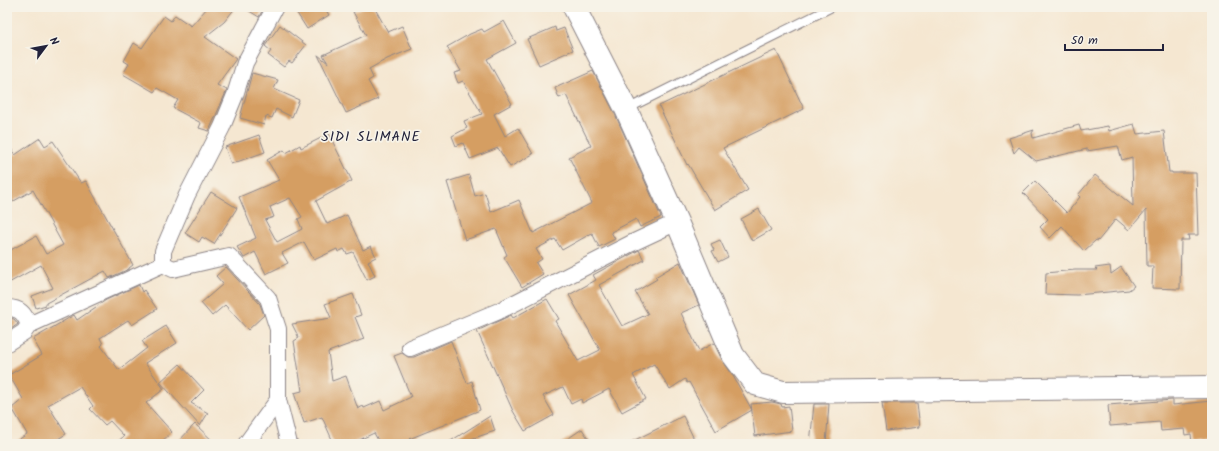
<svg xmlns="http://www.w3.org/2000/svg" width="1219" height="451" font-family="Kalam,sans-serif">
	<rect width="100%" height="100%" fill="#f7f3e8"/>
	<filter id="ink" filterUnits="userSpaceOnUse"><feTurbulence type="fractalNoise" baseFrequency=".025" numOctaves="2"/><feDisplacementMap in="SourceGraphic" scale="8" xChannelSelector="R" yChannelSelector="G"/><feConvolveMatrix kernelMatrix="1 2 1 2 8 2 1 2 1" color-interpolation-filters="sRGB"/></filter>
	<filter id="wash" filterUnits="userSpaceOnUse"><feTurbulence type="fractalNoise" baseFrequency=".012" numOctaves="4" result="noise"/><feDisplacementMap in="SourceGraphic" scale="16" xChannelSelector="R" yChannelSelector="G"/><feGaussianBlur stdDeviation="0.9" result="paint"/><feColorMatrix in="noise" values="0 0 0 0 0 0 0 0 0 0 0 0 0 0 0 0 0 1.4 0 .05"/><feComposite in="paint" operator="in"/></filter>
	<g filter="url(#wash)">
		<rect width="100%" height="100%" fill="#f5e7d1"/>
		<g id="blocks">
			<!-- building -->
			<g fill="#d59e62" fill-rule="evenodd">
				<polygon points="208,7 236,7 224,22 205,37 236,59 217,85 227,90 209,131 199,128 201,123 173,108 178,100 157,88 154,92 123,74 129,64 124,61 134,43 142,48 164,16 171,21 175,15 191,26"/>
				<polygon points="243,7 264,7 259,17"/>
				<polygon points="293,7 324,7 329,15 307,29"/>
				<polygon points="363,7 374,7 388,32 402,26 412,49 387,59 369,69 373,78 368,81 378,99 346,113 318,55 328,63 323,55 366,35 353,12"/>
				<polygon points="504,21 516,43 487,59 512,104 494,114 505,136 518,128 533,154 510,167 498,148 470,159 463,143 456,146 452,136 467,128 464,121 482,114 463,81 458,83 454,73 461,71 447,47 470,34 482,29 484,32"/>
				<polygon points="280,25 306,45 292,63 289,61 284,67 268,55 271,51 265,46"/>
				<polygon points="555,27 556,31 564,28 573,50 539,65 527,39"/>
				<polygon points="776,50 804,109 723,148 748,190 715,210 688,164 687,165 659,106"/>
				<polygon points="593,71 615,114 661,217 640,227 636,219 611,232 615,239 599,247 592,233 562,250 555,239 536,249 542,259 536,263 543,274 522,287 504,257 507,255 496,229 465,240 447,182 469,175 475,196 485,193 491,212 519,200 533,233 592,203 569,157 591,146 566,95 559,98 555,88"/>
				<polygon points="252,73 278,80 274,89 299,100 292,117 276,109 272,118 266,116 264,125 240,118"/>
				<polygon points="1134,124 1137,134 1164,131 1169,172 1172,172 1172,173 1196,173 1198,235 1188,235 1189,240 1181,240 1180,289 1152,288 1153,266 1147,266 1146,210 1129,230 1116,219 1098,241 1096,240 1084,251 1062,226 1050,238 1040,227 1048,219 1023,193 1035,181 1067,213 1080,197 1078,195 1095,175 1133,206 1132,157 1122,160 1118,146 1087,151 1087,149 1036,161 1019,147 1014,153 1009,138 1034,130 1032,133 1033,138 1079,125 1081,131 1108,126 1109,131"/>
				<path d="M329,134L352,181L316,201L327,224L347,215L363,250L371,246L376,257L368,261L375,276L367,280L353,252L347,254L344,249L338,252L337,249L314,260L304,242L282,253L288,263L266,274L255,252L244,258L237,247L256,238L239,197L279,180L267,160L284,150L286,153L300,145L301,148ZM290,198L302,217L298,219L302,229L277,242L265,220L274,217L270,207Z"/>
				<polygon points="259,135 265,152 231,164 225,147"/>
				<polygon points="40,138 45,146 53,141 81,183 86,181 133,265 129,268 129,269 109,278 105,271 46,303 46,305 36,308 32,296 53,288 41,265 7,284 7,252 36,236 46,254 63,245 33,190 7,205 7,142 15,155"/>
				<polygon points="211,192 237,208 214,244 202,237 199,242 185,233"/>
				<polygon points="759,209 771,230 752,241 741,219"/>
				<polygon points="720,240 728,257 718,262 712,251 714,250 711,244"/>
				<polygon points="639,250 644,260 599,285 622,326 648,314 635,292 657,279 655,277 680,262 699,305 681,313 699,351 714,343 722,360 732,374 752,410 716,431 689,382 687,383 685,379 670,389 654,364 633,375 646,399 622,412 609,389 582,403 581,399 571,404 563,387 543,396 554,415 525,431 513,411 477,331 511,315 513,318 547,299 559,319 555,321 578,361 600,350 569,295 596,280 593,275"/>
				<polygon points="1110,266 1111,274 1121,267 1134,286 1129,290 1077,295 1045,294 1046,273 1075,270 1097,270 1095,268"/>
				<polygon points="226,267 260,304 264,315 248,330 225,305 212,316 201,303 223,284 216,276"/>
				<polygon points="139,285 142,292 144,290 157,309 132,325 128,320 100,338 103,344 101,346 119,370 147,348 142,341 166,326 177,343 145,363 164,389 146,403 172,432 159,444 115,444 124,436 110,421 105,425 90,409 93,406 80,387 48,405 66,434 50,444 12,444 27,434 12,408 23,399 9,375 42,355 33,339 74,315 77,320 106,300"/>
				<polygon points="353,294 361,315 355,317 364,339 328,352 332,381 346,376 358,409 363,406 364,408 380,401 384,410 411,397 394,356 402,353 408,357 414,357 451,341 467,383 472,381 480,410 409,439 411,444 380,444 374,433 351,444 334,444 322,417 304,423 294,393 302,391 294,341 299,338 292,324 331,318 325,304"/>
				<polygon points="7,318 14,319 18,324 7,332"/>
				<polygon points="180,364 204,390 191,403 208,413 200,426 160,382"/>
				<polygon points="1173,400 1173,405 1212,401 1212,440 1192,443 1191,434 1185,435 1184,429 1161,431 1160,422 1110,426 1108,405"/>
				<polygon points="772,402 781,404 782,407 789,406 792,431 755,436 751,404"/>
				<polygon points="882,403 917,403 920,427 886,431"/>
				<polygon points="814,404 829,404 826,444 810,444"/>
				<polygon points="490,416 495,431 456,444 446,444"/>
				<polygon points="683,416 694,439 685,444 627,444"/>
				<polygon points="195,424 216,444 176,444"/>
				<polygon points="582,429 592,444 560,444"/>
			</g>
		</g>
	</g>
	<g filter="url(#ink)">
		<use href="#blocks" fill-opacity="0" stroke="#8c8486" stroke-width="1"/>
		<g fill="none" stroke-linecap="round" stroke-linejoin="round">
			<defs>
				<polyline id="lane" points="627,109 832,7"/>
				<g id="street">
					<polyline points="275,7 245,63 235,95 222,127 187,195 163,251 163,264 173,269 229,256 268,298 278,329 278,400 289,444"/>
					<path d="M7,308C20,308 24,313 29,325L24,332L7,343"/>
					<polyline points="29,325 163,264"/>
					<polyline points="410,348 499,311 630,244 677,222"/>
					<polyline points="246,444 278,400"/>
				</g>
				<polyline id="secondary" points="574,7 626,109 677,222 733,355 755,384 783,392 1212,387"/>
			</defs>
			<!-- lane casing -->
			<use href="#lane" stroke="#8c8486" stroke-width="10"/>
			<!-- street casing -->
			<use href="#street" stroke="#8c8486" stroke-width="18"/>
			<!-- secondary casing -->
			<use href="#secondary" stroke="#8c8486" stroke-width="24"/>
			<!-- lane -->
			<use href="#lane" stroke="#fff" stroke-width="8"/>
			<!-- street -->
			<use href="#street" stroke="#fff" stroke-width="16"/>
			<!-- secondary -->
			<use href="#secondary" stroke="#fff" stroke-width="22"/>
		</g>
	</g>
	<g text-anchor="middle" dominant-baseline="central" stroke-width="3.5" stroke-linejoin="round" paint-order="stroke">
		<!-- quarter labels -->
		<g font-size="14" letter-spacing="1" fill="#22223b" stroke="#f7f3e8">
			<text x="371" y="137">SIDI SLIMANE</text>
		</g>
	</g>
	<!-- margin -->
	<rect width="1219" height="451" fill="none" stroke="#f7f3e8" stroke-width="24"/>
	<!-- north arrow -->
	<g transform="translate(46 46) rotate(58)" stroke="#f7f3e8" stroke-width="3" paint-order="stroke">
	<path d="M0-3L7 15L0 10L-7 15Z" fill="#22223b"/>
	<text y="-6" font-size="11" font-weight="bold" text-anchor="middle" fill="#22223b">N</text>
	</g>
	<!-- scale -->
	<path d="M1065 44v6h98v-6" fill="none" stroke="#22223b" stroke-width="2"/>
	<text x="1071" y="44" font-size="12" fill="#22223b" stroke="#f7f3e8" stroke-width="3" paint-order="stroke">50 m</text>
</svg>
